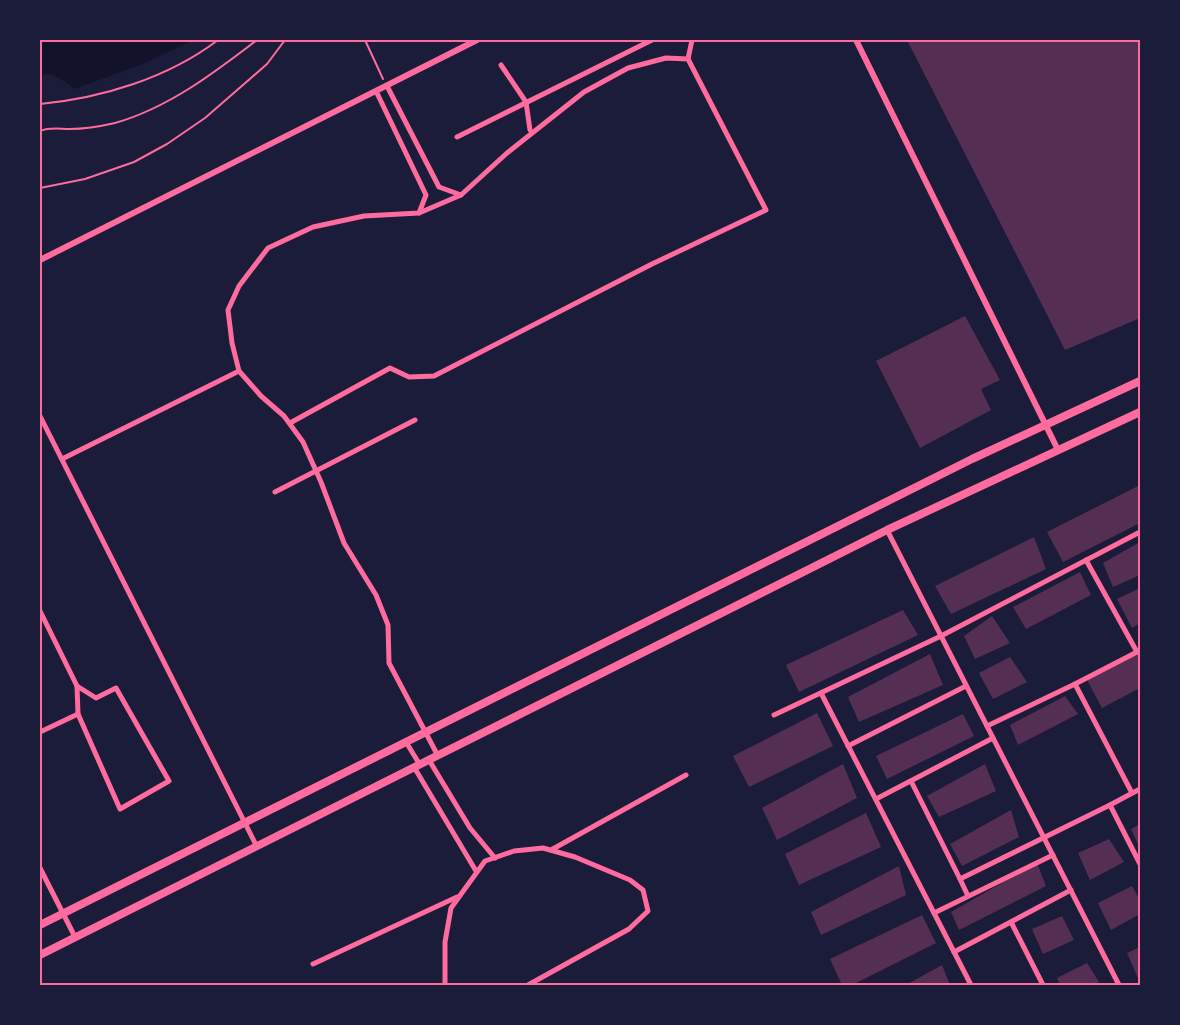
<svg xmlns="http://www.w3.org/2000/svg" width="1180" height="1025" font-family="Cabin,sans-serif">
	<rect width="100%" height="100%" fill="#1b1b3a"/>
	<!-- water -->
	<path fill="#12122b" d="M40,40H193L143,64L74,89C64,81 53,71 40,75Z"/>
	<!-- building -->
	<g fill="#542f53">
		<polygon points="907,40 1140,40 1140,318 1065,350"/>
		<polygon points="965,316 1000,380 981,389 991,410 920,448 876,361"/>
		<polygon points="1140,485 1140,523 1063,562 1047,532"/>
		<polygon points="1034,537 1046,569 951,614 935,586"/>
		<polygon points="1140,542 1140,575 1113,587 1103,563"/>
		<polygon points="1080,572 1091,595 1026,629 1013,607"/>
		<polygon points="1140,588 1140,623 1132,628 1117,599"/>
		<polygon points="903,610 918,635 799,692 786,665"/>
		<polygon points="992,616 1010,643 975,659 964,636"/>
		<polygon points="1140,652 1140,688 1102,708 1086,678"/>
		<polygon points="930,654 943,685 859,722 848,697"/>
		<polygon points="1010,657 1027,682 993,699 979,673"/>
		<polygon points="1065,696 1078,714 1018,745 1010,725"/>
		<polygon points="817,713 833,746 749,787 733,756"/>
		<polygon points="963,714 974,736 887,779 876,756"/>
		<polygon points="843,764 857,798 777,840 762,808"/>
		<polygon points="985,764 996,791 939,817 927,796"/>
		<polygon points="1011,810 1019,837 962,866 950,844"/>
		<polygon points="866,813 881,847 799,885 785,854"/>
		<polygon points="1140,824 1140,849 1131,829"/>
		<polygon points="1109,839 1124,862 1090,880 1078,853"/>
		<polygon points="1037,863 1046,886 959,930 951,912"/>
		<polygon points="899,866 906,895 821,935 811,912"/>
		<polygon points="1132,886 1140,900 1140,914 1111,930 1098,903"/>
		<polygon points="922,915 936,943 852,985 842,985 830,959"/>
		<polygon points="1062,916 1074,940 1043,954 1032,929"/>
		<polygon points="1140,947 1140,983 1127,953"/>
		<polygon points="1087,963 1099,982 1092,985 1060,985 1057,978"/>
		<polygon points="942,965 950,985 906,985"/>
	</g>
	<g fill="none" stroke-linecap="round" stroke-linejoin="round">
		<!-- path -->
		<g stroke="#ff6b9d" stroke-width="2">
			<polyline points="365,40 383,79"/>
			<path d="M40,104C102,98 168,78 218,40"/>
			<path d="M40,131C50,127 59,129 70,129C84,129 102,126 115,123C168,108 214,73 257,40"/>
			<polyline points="40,188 85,179 134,162 167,144 205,118 267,64 285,40"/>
		</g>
		<!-- minor -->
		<g stroke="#ff6b9d" stroke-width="5">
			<polyline points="688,59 692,40"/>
			<polyline points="501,65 526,102 530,130"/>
			<polyline points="387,86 439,187 461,195"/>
			<polyline points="376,91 426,195 419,213"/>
			<polyline points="457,137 652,40"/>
			<polyline points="40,416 257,847"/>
			<polyline points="290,423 390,368 409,377 434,376 652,264 766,210 688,59 666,58 628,68 584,92 507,153 461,195 419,213 364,216 313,227 268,248 239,286 228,310 232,343 239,371 261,396 284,416 303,442 321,482 344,543 376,595 388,625 389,663 438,756"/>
			<polyline points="62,459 239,371"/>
			<polyline points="275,492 415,420"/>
			<polyline points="887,530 1119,985"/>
			<polyline points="1086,560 1137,652 1075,684 1132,793"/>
			<polyline points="40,611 77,686 78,714 40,732"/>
			<polyline points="77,686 96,698 116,688 169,781 120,809 78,714"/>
			<polyline points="821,693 971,985"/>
			<polyline points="774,715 941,636 1140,532"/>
			<polyline points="987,726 1075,684"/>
			<polyline points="406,742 420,765"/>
			<polyline points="848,746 966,686"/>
			<polyline points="429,760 470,828 495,858"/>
			<polyline points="414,767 476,871"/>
			<polyline points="911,781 960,879 1110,805 1140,864"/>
			<polyline points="876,799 993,738"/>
			<polyline points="1110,805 1140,789"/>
			<polyline points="551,850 686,775"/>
			<polyline points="40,868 75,937"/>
			<polyline points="960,879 968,896"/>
			<polyline points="934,913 1053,855"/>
			<polyline points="313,964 457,897"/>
			<polyline points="445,985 445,942 451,908 485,861 514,851 543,848 575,857 630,880 643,890 648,911 629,929 528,985"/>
			<polyline points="1043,985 1011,922 954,952 1071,890"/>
		</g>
		<!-- tertiary -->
		<g stroke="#ff6b9d" stroke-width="6">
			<polyline points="856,40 1058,450"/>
			<polyline points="40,260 477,40"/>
		</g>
		<!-- primary -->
		<g stroke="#ff6b9d" stroke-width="8">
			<polyline points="40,925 972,459 1140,381"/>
			<polyline points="40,955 887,530 1140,412"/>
		</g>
	</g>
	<!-- border -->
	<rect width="1180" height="1025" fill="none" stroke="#1b1b3a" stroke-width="82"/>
	<rect x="41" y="41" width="1098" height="943" fill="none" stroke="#ff6b9d" stroke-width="2"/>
</svg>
